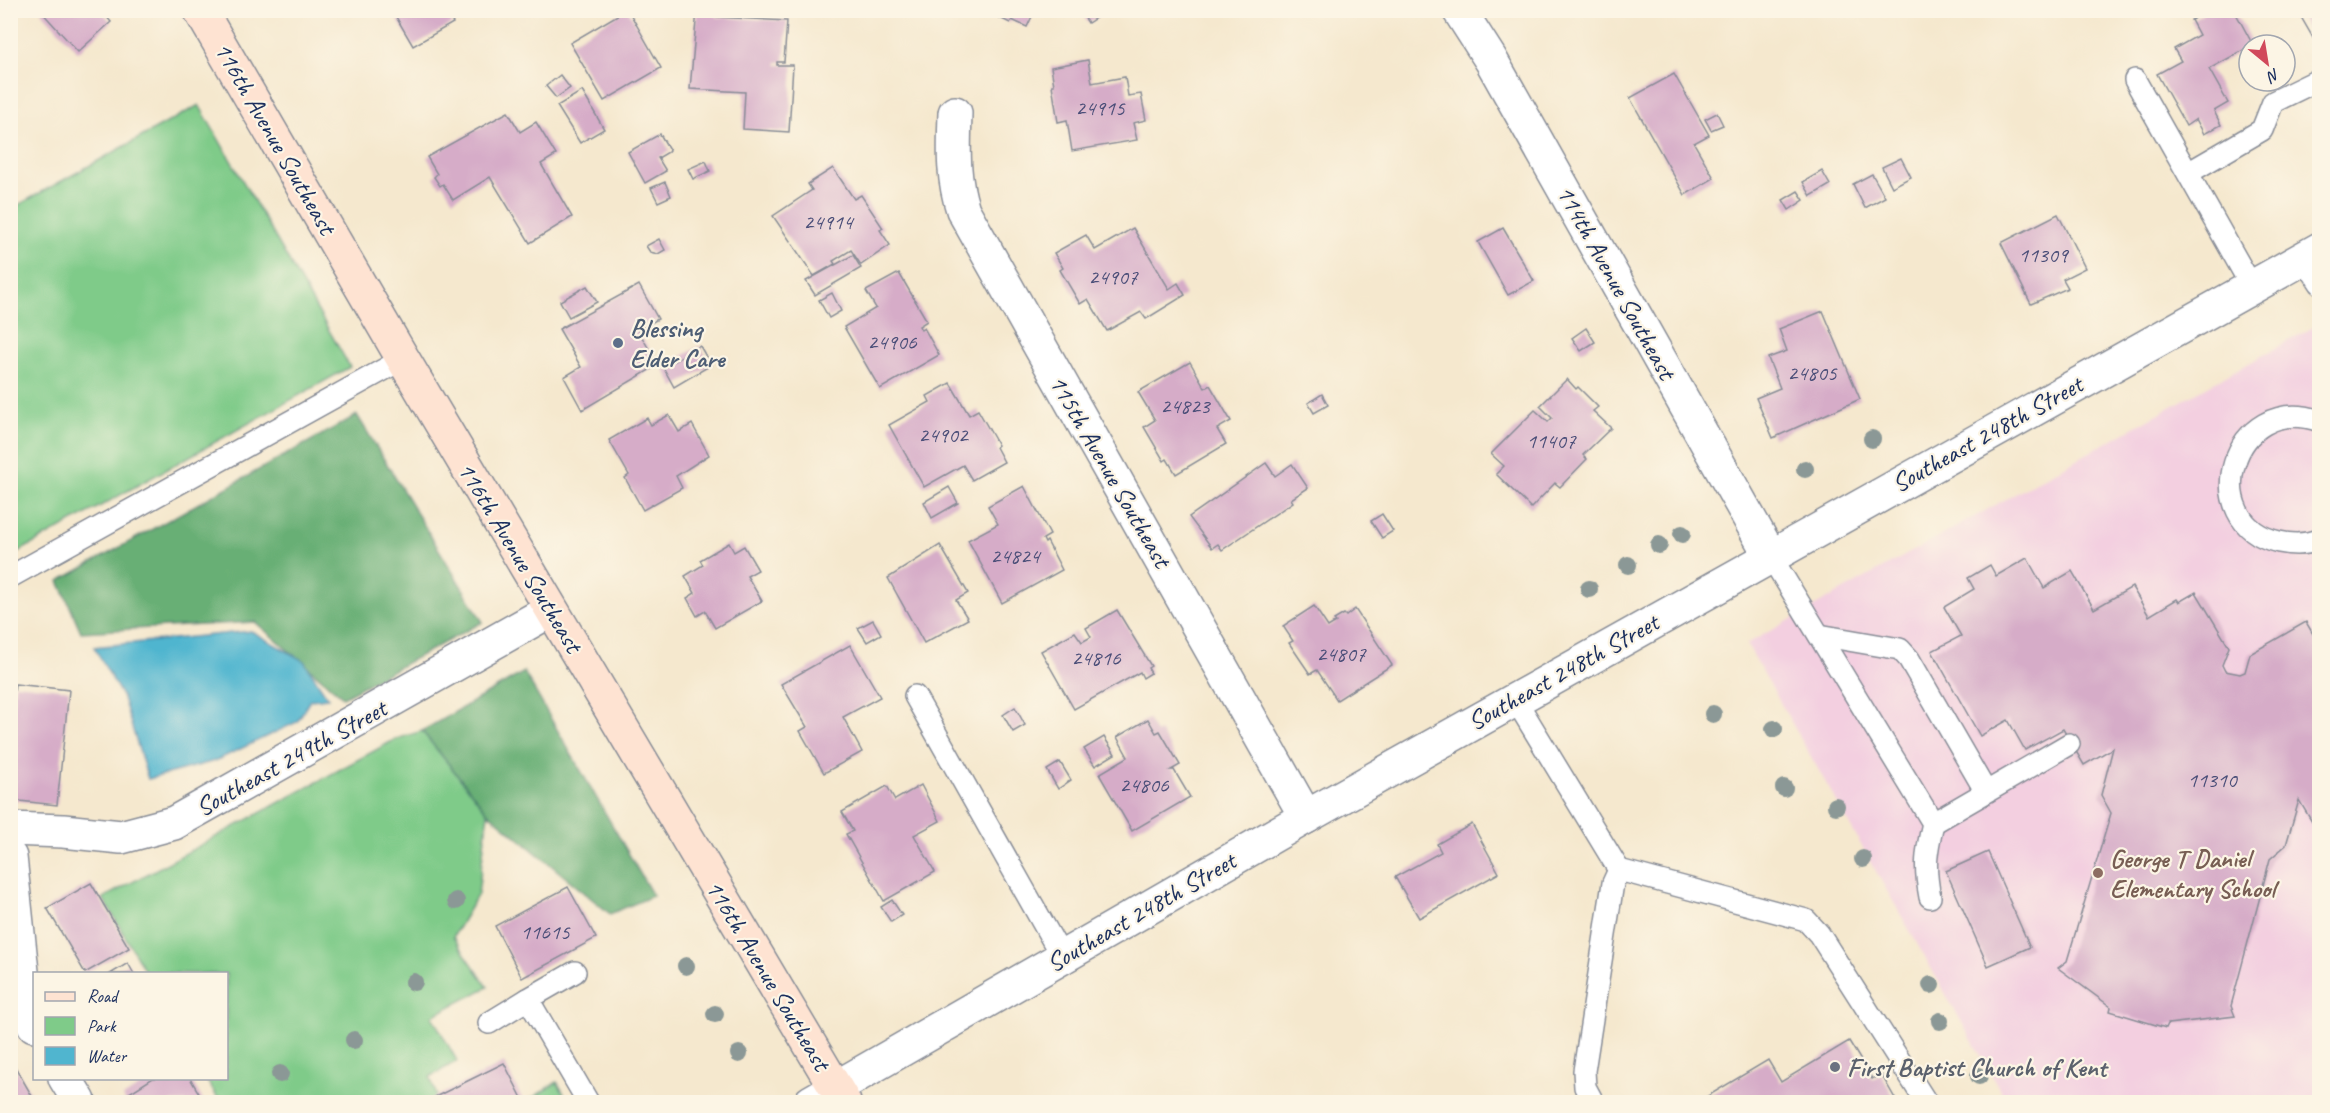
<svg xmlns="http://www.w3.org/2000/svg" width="2330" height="1113" font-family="Caveat,sans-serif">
	<rect width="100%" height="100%" fill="#fcf5e5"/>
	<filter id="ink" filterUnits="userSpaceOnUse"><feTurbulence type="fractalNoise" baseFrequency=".0167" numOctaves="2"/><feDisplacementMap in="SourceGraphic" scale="12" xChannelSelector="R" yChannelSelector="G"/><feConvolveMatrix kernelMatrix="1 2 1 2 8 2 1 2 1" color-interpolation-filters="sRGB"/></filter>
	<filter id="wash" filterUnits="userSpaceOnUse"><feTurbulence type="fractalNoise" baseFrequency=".008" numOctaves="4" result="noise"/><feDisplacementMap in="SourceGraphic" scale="24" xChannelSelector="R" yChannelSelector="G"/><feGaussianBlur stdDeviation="1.35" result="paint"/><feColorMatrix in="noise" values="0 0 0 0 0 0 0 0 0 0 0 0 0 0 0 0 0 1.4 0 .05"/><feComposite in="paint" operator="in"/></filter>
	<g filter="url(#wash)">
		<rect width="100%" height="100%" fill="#f5e8ce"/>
		<!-- built -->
		<polygon fill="#f3cfe0" points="2319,324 2319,1102 2007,1102 1747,644"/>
		<!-- green -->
		<g fill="#7fcb89" stroke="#4d7d74" stroke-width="1.5">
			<polygon points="199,105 350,367 11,556 11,209"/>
			<polygon points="422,731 488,813 478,894 453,937 488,987 432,1016 457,1061 430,1077 439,1102 220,1102 206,1079 226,1078 226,974 146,973 103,898 396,739"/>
			<polygon points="557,1082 569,1102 526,1102"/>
		</g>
		<!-- forest -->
		<g fill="#67af75" stroke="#416f6a" stroke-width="1.5">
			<polygon points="357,415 483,622 343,697 255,622 81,632 59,581"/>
			<polygon points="524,672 653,896 610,914 488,813 422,731"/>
		</g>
		<!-- water -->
		<polygon fill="#50b5cf" stroke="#367296" stroke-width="1.5" points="251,631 304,661 328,698 310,700 297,722 215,761 148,779 123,698 94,647"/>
		<g id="blocks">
			<!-- building -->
			<g fill="#d6acc8">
				<polygon points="40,10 101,10 111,22 78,52"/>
				<polygon points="392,10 445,10 453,23 413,46"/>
				<polygon points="626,10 628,10 661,68 604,101 570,43"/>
				<polygon points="697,10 717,10 717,17 787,21 784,62 777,62 777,65 793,65 789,132 743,129 745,92 690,89"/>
				<polygon points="984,10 1035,10 1027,27 1012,20 1010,23"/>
				<polygon points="1080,10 1097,10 1100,15 1088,23"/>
				<polygon points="2209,10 2234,10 2253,45 2249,45 2249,47 2209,69 2228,103 2214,111 2221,125 2204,134 2196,119 2186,126 2157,74 2181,61 2174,49 2199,35 2191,20"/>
				<polygon points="2297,10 2320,10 2320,50"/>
				<polygon points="1088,60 1092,83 1125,77 1128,96 1141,94 1146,120 1133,123 1137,140 1072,151 1067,120 1058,122 1052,85 1054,85 1051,67"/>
				<polygon points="1674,74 1709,135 1694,143 1714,178 1685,195 1630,98"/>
				<polygon points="560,75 570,88 556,98 546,86"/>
				<polygon points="582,91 604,129 580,143 557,106"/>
				<polygon points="508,112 520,132 536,122 556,155 541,164 572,217 530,243 490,177 453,200 443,184 440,186 434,177 437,174 427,157"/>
				<polygon points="1717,113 1723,125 1711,130 1705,119"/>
				<polygon points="660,134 670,151 658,158 666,171 645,183 628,152"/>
				<polygon points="1901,158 1911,177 1892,187 1882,167"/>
				<polygon points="706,161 710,171 693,179 688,169"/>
				<polygon points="833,168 854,199 861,195 883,228 880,230 890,245 861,265 851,250 833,261 835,264 814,276 773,216 812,190 808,184"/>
				<polygon points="1822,171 1830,185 1811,196 1803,182"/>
				<polygon points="1872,174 1885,197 1865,208 1853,184"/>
				<polygon points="665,182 671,196 658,202 651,188"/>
				<polygon points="1798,191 1804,200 1789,210 1783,200"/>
				<polygon points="2058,214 2085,268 2063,279 2068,288 2031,304 2001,243"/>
				<polygon points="1133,228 1169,289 1178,283 1185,295 1146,319 1141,312 1107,331 1088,299 1080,304 1060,270 1063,268 1054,253 1086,235 1095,250"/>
				<polygon points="1503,228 1534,281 1508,295 1478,242"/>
				<polygon points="659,239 665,250 658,254 650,252 646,246"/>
				<polygon points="853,255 861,268 815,295 806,281"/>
				<polygon points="899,273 927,321 919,326 921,330 924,328 939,355 880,389 844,327 876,308 866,291"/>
				<polygon points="639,285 658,319 638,330 658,365 582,410 564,377 581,367 559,329"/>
				<polygon points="587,286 597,302 569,317 560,301"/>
				<polygon points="832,293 841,311 829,318 819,300"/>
				<polygon points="1823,311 1860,399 1773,438 1756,398 1780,388 1768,358 1787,351 1779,329"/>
				<polygon points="1586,328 1595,342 1581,351 1572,338"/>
				<polygon points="700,346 711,365 674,387 663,367"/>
				<polygon points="1190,362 1205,388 1210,385 1231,421 1217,429 1226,444 1176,474 1167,459 1164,461 1144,427 1155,420 1138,392"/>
				<polygon points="1567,379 1576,389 1578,387 1598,407 1593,411 1611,428 1583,455 1587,459 1560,487 1555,483 1531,508 1496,474 1504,466 1491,454 1535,410 1548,422 1552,418 1540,406"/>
				<polygon points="950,383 969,415 978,410 998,445 996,447 1004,462 972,480 963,465 924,487 889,425 930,402 927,396"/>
				<polygon points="1322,394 1328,405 1314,413 1308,403"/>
				<polygon points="669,415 679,432 692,424 709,455 676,476 682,488 643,510 625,478 629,475 609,440 647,418 651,425"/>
				<polygon points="1266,463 1275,476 1292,464 1308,488 1291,499 1293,502 1222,550 1218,544 1212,548 1189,517"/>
				<polygon points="1024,486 1050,535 1043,539 1045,543 1047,541 1062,570 1002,603 968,540 998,524 988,506"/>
				<polygon points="949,487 958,503 932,518 924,502"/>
				<polygon points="1382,514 1393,531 1382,538 1371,521"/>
				<polygon points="729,543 734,552 744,546 758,570 747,576 762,601 715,628 705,611 697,616 687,598 695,593 685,576 703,565 700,560"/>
				<polygon points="940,545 968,593 956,600 968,619 924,643 888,578"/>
				<polygon points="2027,558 2044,588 2072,571 2094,609 2132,587 2149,616 2177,599 2179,602 2196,592 2229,647 2222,665 2225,671 2240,674 2245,672 2250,654 2306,622 2316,639 2320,637 2320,824 2315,827 2299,800 2286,845 2270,859 2231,1006 2235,1016 2168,1024 2166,1028 2110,1011 2111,1007 2058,968 2067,961 2111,813 2101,795 2113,748 2084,765 2063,729 2025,750 2008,720 1980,736 1932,651 1961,636 1944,607 1974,589 1968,578 1990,565 1996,576"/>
				<polygon points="1314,606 1328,627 1336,622 1334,620 1344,614 1346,616 1355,609 1392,665 1337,700 1317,670 1310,674 1289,643 1293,641 1283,626"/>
				<polygon points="1117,610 1151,666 1148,668 1151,673 1143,678 1140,672 1074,709 1041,651 1075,632 1082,642 1091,637 1086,628"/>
				<polygon points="873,620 881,634 867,642 858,628"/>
				<polygon points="850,645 880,697 843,717 862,752 824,773 800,731 807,727 781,684"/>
				<polygon points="15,684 69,690 57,805 10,800 10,732"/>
				<polygon points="1015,707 1025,725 1013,732 1003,715"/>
				<polygon points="1148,719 1156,733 1160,731 1180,765 1171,770 1174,770 1190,797 1132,831 1099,774 1128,757 1117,737"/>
				<polygon points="1104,737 1115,754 1095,766 1084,749"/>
				<polygon points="1060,762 1071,780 1058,789 1047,770"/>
				<polygon points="921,785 940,821 914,835 935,872 884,901 846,834 853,831 842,812 887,786 895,800"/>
				<polygon points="1472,824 1499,873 1419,918 1395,877 1441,852 1437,844"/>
				<polygon points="1988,852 2030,947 1988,966 1946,871"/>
				<polygon points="91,883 129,948 85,973 47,908"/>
				<polygon points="568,887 596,938 522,978 495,926"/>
				<polygon points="892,900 902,915 891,922 881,907"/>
				<polygon points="128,963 134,974 110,974"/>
				<polygon points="1849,1041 1872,1079 1881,1074 1897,1102 1702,1102 1701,1100 1768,1060 1781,1082"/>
				<polygon points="10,1058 32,1096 21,1102 10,1102"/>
				<polygon points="504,1063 524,1102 425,1102"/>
				<polygon points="153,1078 190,1078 204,1102 126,1102 123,1097"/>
			</g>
		</g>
	</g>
	<g filter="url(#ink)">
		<use href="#blocks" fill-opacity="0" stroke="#888c96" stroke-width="1.5"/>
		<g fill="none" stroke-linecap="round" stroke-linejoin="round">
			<defs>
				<g id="service">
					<polyline points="2135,80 2252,287"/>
					<polyline points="2188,173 2262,130 2273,102 2320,79"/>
					<polyline points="2304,258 2320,283"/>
					<path d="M2320,421C2231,390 2195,524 2279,542C2293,545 2307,545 2320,539"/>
					<path d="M1770,555L1933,823C1926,853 1924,866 1930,897"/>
					<polyline points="10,577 403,359"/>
					<polyline points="1819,635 1900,649 1909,659 1986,792"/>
					<polyline points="915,696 1062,957"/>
					<polyline points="1515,699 1619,870"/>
					<polyline points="1933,823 2069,744"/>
					<polyline points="528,999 575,972"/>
					<polyline points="489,1023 528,999 588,1102"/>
					<polyline points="1593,1102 1585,1087 1584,1071 1613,883 1619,870 1806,920 1819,934 1926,1102"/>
				</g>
				<g id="minor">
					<polyline points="1459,10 1491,60 1770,555"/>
					<path d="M955,113C954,149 952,176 963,210L1306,817"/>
					<polyline points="10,829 63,831 121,837 174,823 551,610"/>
					<polyline points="10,857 26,1010 34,1025"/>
					<polyline points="65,1078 79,1101"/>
				</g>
				<polyline id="tertiary" points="811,1102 1306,817 2320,249"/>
				<polyline id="secondary" points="200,10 403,359 844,1102"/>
			</defs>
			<!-- service casing -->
			<use href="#service" stroke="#888c96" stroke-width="24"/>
			<!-- minor casing -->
			<use href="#minor" stroke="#888c96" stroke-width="36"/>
			<!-- tertiary casing -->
			<use href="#tertiary" stroke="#888c96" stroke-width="36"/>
			<!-- secondary casing -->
			<use href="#secondary" stroke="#888c96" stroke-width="36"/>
			<!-- service -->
			<use href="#service" stroke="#fff" stroke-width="21"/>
			<!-- minor -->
			<use href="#minor" stroke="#fff" stroke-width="33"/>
			<!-- tertiary -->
			<use href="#tertiary" stroke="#fff" stroke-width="33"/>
			<!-- secondary -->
			<use href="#secondary" stroke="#fee3d2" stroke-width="33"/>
		</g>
		<!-- trees -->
		<g fill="#8b9896">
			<circle cx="1872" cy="439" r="9"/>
			<circle cx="1805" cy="469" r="9"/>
			<circle cx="1682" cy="534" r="9"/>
			<circle cx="1659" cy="545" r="9"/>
			<circle cx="1628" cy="565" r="9"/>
			<circle cx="1589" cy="589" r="9"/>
			<circle cx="1713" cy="714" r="9"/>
			<circle cx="1774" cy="729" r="9"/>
			<circle cx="1784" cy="788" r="9"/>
			<circle cx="1836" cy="806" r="9"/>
			<circle cx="1863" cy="859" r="9"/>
			<circle cx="456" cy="901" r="9"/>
			<circle cx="686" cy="966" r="9"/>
			<circle cx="414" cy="982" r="9"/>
			<circle cx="1931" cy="985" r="9"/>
			<circle cx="715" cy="1014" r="9"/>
			<circle cx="1940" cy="1021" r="9"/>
			<circle cx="354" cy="1040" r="9"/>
			<circle cx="739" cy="1054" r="9"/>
			<circle cx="280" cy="1074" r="9"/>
			<circle cx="1979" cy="1076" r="9"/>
		</g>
	</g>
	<!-- markers -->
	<circle fill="#5c6f8a" stroke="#fcf5e5" stroke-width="2" cx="618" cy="343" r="6"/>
	<circle fill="#8d6e63" stroke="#fcf5e5" stroke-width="2" cx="2098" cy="873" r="6"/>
	<circle fill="#6b7280" stroke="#fcf5e5" stroke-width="2" cx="1835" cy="1067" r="6"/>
	<g text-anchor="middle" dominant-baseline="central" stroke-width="4.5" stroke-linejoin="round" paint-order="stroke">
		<!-- number labels -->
		<g font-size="22" fill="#4a4e78">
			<text x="1100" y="108">24915</text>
			<text x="828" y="222">24914</text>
			<text x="2043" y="255">11309</text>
			<text x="1113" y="277">24907</text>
			<text x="892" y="342">24906</text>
			<text x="1812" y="373">24805</text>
			<text x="1185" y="406">24823</text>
			<text x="943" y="435">24902</text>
			<text x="1551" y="441">11407</text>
			<text x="1015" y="556">24824</text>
			<text x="1341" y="654">24807</text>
			<text x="1096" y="658">24816</text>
			<text x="2212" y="780">11310</text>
			<text x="1144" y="785">24806</text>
			<text x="545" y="932">11615</text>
		</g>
		<!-- street labels -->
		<g font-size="26" fill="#1b2f5e" stroke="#fcf5e5">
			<text transform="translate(275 138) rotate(60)">116th Avenue Southeast</text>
			<text transform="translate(1616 282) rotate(61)">114th Avenue Southeast</text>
			<text transform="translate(1987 434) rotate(-29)">Southeast 248th Street</text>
			<text transform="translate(1110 471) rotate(60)">115th Avenue Southeast</text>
			<text transform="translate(520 557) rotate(59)">116th Avenue Southeast</text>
			<text transform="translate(1563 672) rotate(-29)">Southeast 248th Street</text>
			<text transform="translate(291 758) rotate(-29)">Southeast 249th Street</text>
			<text transform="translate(1141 912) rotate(-30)">Southeast 248th Street</text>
			<text transform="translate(768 975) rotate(59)">116th Avenue Southeast</text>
		</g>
		<!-- service labels -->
		<g font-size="26" font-weight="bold" fill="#4e5e75" stroke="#fcf5e5" text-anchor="start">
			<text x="630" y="328">Blessing<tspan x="630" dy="30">Elder Care</tspan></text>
		</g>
		<!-- education labels -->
		<g font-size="26" font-weight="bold" fill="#785e54" stroke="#fcf5e5" text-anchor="start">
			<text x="2110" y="858">George T Daniel<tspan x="2110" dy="30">Elementary School</tspan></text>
		</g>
		<!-- worship labels -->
		<g font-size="26" font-weight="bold" fill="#5b616d" stroke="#fcf5e5" text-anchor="start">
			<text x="1847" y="1067">First Baptist Church of Kent</text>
		</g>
	</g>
	<!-- margin -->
	<rect width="2330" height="1113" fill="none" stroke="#fcf5e5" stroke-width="36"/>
	<!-- legend -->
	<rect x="33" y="972" width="195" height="108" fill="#fcf5e5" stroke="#a2a6af" stroke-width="1.5"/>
	<rect x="45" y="992" width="30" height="9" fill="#fee3d2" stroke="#a2a6af" stroke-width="1.5"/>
	<text x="87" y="1002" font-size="18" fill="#1b2f5e">Road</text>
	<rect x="45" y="1017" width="30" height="18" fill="#7fcb89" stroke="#a2a6af" stroke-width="1.5"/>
	<text x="87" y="1032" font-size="18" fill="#1b2f5e">Park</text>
	<rect x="45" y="1047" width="30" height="18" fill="#50b5cf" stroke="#a2a6af" stroke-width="1.5"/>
	<text x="87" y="1062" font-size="18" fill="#1b2f5e">Water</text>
	<!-- north arrow -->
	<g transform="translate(2267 63) rotate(150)"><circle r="28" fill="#fcf5e5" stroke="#a2a6af" stroke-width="1.5"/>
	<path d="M0-4.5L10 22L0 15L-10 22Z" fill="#d1495b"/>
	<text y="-9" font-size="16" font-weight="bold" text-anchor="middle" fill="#1b2f5e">N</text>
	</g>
</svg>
